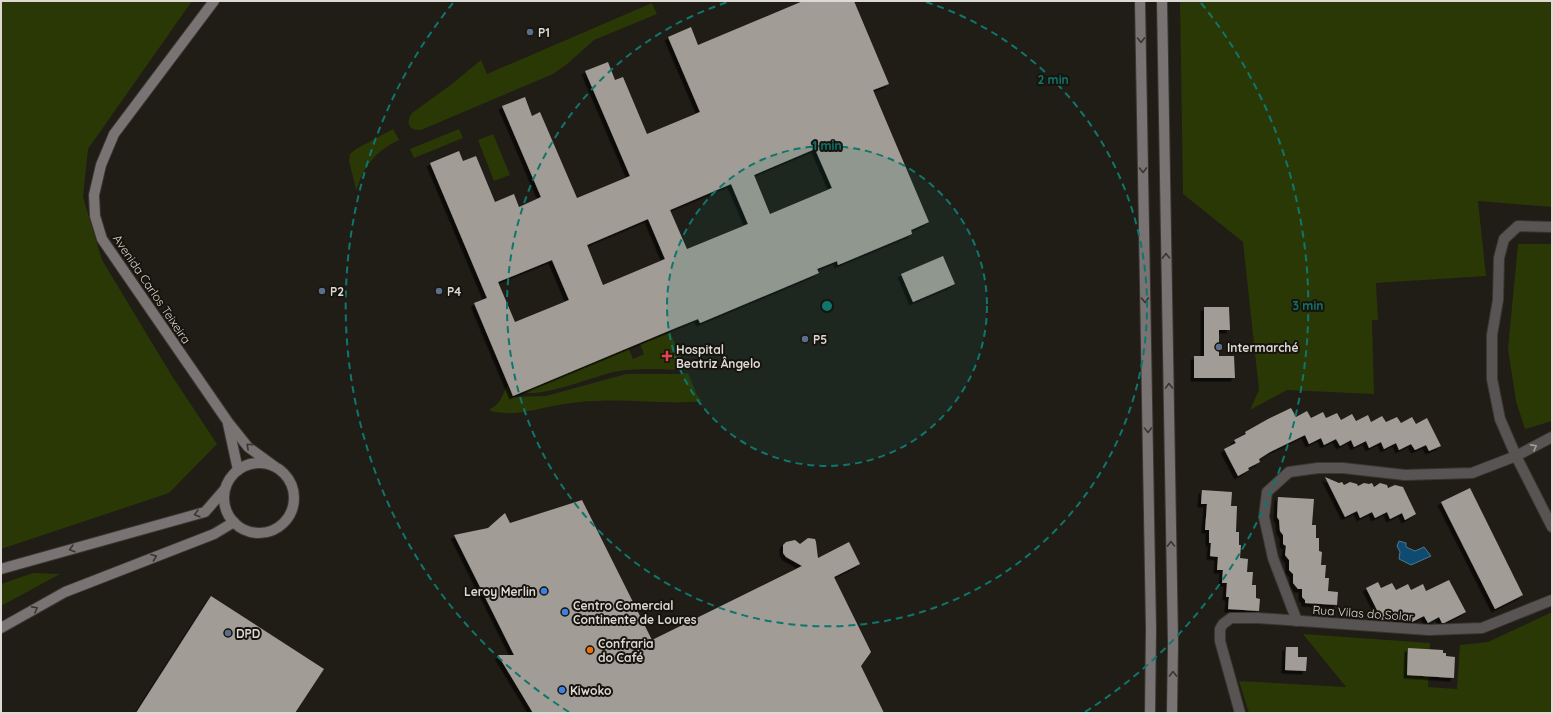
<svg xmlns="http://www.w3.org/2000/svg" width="1553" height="714" font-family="Quicksand,sans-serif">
	<defs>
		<filter id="shadow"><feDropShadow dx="-3.5" dy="3.5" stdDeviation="0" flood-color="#0009"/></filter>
	</defs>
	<rect width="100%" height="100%" fill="#201c16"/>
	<!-- green -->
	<g fill="#2a3806">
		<polygon points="1,1 192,1 88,149 83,197 102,260 172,376 217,444 169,493 1,549"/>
		<polygon points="1180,1 1552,1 1552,207 1478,201 1486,276 1376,283 1378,320 1372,320 1374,394 1287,390 1250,410 1259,390 1243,242 1183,194"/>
		<path d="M652,3L657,14L594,40L566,65L553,74L421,130C409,131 405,123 412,113L452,84L481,60L487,74Z"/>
		<path d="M393,129L399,140C377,150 363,166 357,189H356L349,161L350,154L356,149Z"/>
		<polygon points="459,129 463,138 414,158 410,149"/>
		<polygon points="493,134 510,175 494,181 478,140"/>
		<polygon points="1518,244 1552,244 1552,421 1525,429 1516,401 1508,349"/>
		<path d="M670,332L685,368C676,371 665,369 655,369C641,369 627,369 613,372C594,377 539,398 524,392L629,349L633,359L644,354L640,344Z"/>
		<path d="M688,373L697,395L702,401C667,405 633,399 598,401C583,401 568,403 553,406C529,411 515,416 490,411V409C501,404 502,395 507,386L513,397L546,396L626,374H680Z"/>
		<polygon points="33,573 60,574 1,606 1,584"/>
		<polygon points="1552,612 1552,713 1249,713 1239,681 1346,687 1303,634 1430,643 1428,687 1457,689 1460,645 1488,642"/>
	</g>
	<!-- water -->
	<polygon fill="#0f4b71" stroke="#4d768f" points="1399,541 1406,543 1406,547 1415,551 1424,547 1431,556 1411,565 1399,559 1400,552 1397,546"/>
	<!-- building -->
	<g fill="#a19c95" fill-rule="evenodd" filter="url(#shadow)">
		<path d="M803,1H854L889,84L873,90L929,222L911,230L912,234L838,265L837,261L817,269L819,273L700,323L698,319L678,327L513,396L474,303L487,298L430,163L459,151L463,161L476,156L495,202L514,194L519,207L541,197L502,106L525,97L532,116L540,112L577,198L630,176L585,71L608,62L615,80L623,77L647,134L700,112L668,37L691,27L698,45ZM815,149L832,188L770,214L754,175ZM731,184L748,224L687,249L670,210ZM648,219L665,259L603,285L587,245ZM552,260L569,300L515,322L498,282Z"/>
		<polygon points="943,256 955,284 913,302 901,274"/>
		<polygon points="1204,307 1229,307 1230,330 1219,330 1219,356 1234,356 1235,378 1194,378 1194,356 1204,356"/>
		<polygon points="1291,408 1296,417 1307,411 1311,418 1323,412 1326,418 1337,413 1341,420 1352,414 1356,421 1368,415 1371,422 1382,416 1386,422 1397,417 1401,423 1412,417 1416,424 1427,418 1441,446 1429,451 1426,445 1415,450 1411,444 1399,450 1396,443 1384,449 1381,442 1369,448 1366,441 1354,447 1351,440 1340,446 1336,439 1324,445 1321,438 1309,444 1305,435 1270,452 1259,459 1260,462 1248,468 1249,470 1238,476 1224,449 1236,443 1234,440 1246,434 1245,432 1268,419"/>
		<polygon points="1325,477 1339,483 1342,482 1344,485 1350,482 1357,484 1358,486 1364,483 1369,484 1372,483 1374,487 1380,483 1387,485 1388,488 1395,485 1403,487 1416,514 1405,520 1402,513 1390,519 1387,512 1375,518 1372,512 1360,518 1357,511 1345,517"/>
		<polygon points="1470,488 1523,595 1495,609 1441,502"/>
		<polygon points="1202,490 1232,492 1231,506 1237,506 1236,532 1239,532 1239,545 1241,545 1240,558 1248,559 1247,572 1253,572 1252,585 1256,585 1256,598 1260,599 1259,611 1228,609 1229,597 1226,597 1227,583 1222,583 1223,570 1217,570 1218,557 1210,556 1211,543 1209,543 1209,530 1205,530 1207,504 1201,504"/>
		<polygon points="1278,497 1314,499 1312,525 1316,525 1316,538 1319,538 1319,551 1322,552 1321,565 1326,565 1325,578 1329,578 1328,591 1338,592 1337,605 1305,603 1305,600 1302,597 1302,589 1298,589 1293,583 1293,574 1289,570 1289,560 1285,555 1286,546 1283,544 1283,535 1280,531 1279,520 1277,517"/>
		<polygon points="582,500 652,640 802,566 786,557 783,553 783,545 786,542 795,540 800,544 808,538 815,539 816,542 818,558 849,542 860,564 834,577 871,652 861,666 884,713 533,713 498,655 514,655 454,535 488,528 505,513 510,523"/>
		<polygon points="1449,580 1466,612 1444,623 1442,623 1439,617 1428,623 1424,616 1412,622 1409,615 1397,621 1394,614 1382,620 1366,588 1378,582 1381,588 1392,583 1396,590 1408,584 1411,590 1423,584 1426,591"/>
		<polygon points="211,596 324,669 295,713 136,713"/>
		<polygon points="1286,647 1298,647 1298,657 1307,657 1306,671 1285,670"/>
		<polygon points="1408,648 1443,650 1443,653 1446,653 1446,656 1455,657 1454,678 1407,675"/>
	</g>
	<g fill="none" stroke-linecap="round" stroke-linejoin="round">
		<defs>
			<g id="street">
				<polyline points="1552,227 1518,226 1504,239 1499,258 1498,300 1492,335 1492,379 1500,419 1516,456 1552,527"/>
				<polyline points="1297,621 1273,558 1264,517 1267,492 1289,472 1318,468 1343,468 1405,475 1472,473 1516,456 1552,437"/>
				<polyline points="1240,713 1220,641 1220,629 1223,624 1231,618 1258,618 1429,630 1482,628 1552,600"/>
			</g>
			<g id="secondary">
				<polyline points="214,1 114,134 101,165 94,195 95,216 102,239 228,422 248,447 274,466"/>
				<polyline points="1140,1 1151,629 1150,713"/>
				<polyline points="1162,1 1173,643 1172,713"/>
				<polyline points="228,424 238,470"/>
				<circle cx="259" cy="498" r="35"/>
				<polyline points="1,569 205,512 225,489"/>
				<polyline points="1,628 65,592 214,534 234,522"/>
			</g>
		</defs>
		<!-- street casing -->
		<use href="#street" stroke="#3a3731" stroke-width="12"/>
		<!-- secondary casing -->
		<use href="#secondary" stroke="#3a3731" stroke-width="12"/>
		<!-- street -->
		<use href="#street" stroke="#585454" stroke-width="10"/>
		<!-- secondary -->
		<use href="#secondary" stroke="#7a7374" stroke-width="10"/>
	</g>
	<!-- one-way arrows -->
	<defs><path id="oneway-chevron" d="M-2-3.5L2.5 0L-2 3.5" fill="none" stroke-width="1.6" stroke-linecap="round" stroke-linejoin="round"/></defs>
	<g stroke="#3a3531">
		<use href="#oneway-chevron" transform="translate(1141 40) rotate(89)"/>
		<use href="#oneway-chevron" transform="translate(1143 170) rotate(89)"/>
		<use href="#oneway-chevron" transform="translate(1166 256) rotate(-91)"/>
		<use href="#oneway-chevron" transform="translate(1145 300) rotate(89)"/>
		<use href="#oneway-chevron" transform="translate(1169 386) rotate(-91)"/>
		<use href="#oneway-chevron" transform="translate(1148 430) rotate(89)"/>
		<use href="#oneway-chevron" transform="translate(249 446) rotate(-137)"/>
		<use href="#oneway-chevron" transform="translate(197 514) rotate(164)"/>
		<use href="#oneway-chevron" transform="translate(1171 544) rotate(-91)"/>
		<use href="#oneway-chevron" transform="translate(72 549) rotate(164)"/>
		<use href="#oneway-chevron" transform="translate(154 557) rotate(-21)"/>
		<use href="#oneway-chevron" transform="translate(35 609) rotate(-29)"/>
		<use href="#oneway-chevron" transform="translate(1173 674) rotate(-89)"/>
	</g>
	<use stroke="#a19e9c" href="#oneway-chevron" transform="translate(1534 447) rotate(-28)"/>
	<!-- distance rings -->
	<circle cx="827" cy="306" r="160" fill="#0f766e" fill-opacity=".12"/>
	<g fill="none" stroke="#0f766e" stroke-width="2" stroke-dasharray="7 5">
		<circle cx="827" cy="306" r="160"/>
		<path d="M926 2A320 320 0 1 1 728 2"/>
		<path d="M569 712A481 481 0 0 1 453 3M1201 3A481 481 0 0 1 1085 712"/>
	</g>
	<!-- markers -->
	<g fill="#5c6f8a" stroke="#17130d" stroke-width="1.5">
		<circle cx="530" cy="32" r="4"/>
		<circle cx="322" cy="291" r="4"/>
		<circle cx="439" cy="291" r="4"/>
		<circle cx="805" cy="339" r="4"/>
		<circle cx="1219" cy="347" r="4"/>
		<circle cx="228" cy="633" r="4"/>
	</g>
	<path fill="#e0444e" stroke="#17130d" stroke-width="1.5" d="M665 350h4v4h4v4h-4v4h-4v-4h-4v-4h4z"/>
	<g fill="#3f7fe0" stroke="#17130d" stroke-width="1.5">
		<circle cx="544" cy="591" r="4"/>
		<circle cx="565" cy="612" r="4"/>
		<circle cx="562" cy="690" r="4"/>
	</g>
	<circle fill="#e8710a" stroke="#17130d" stroke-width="1.5" cx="590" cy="650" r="4"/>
	<g text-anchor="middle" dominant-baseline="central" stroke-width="4" stroke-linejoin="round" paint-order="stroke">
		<!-- poi labels -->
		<g font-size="12" font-weight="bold" fill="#dddad6" stroke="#17130d" text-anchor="start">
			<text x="538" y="32">P1</text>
			<text x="330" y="291">P2</text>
			<text x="447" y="291">P4</text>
			<text x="813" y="339">P5</text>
			<text x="1227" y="347">Intermarché</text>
			<text x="676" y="349">Hospital<tspan x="676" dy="14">Beatriz Ângelo</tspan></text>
			<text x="536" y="591" text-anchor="end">Leroy Merlin</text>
			<text x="573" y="605">Centro Comercial<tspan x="573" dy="14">Continente de Loures</tspan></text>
			<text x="236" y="633">DPD</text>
			<text x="598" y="643">Confraria<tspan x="598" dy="14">do Café</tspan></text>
			<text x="570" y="690">Kiwoko</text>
		</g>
		<!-- street labels -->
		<g font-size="12" fill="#dddad6" stroke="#17130d">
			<text transform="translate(152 289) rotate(56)">Avenida Carlos Teixeira</text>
			<text transform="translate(1363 613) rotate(4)">Rua Vilas do Solar</text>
		</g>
	</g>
	<circle cx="827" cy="306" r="6" fill="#0f766e" stroke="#17130d" stroke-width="2"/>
	<g font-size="12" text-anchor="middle" font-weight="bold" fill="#0f766e" stroke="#17130d" stroke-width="4" stroke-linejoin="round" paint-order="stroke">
		<text x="1053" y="84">2 min</text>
		<text x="827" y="150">1 min</text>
		<text x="1308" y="310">3 min</text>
	</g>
	<!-- border -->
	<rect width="1553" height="714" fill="none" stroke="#dddad6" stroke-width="4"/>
</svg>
